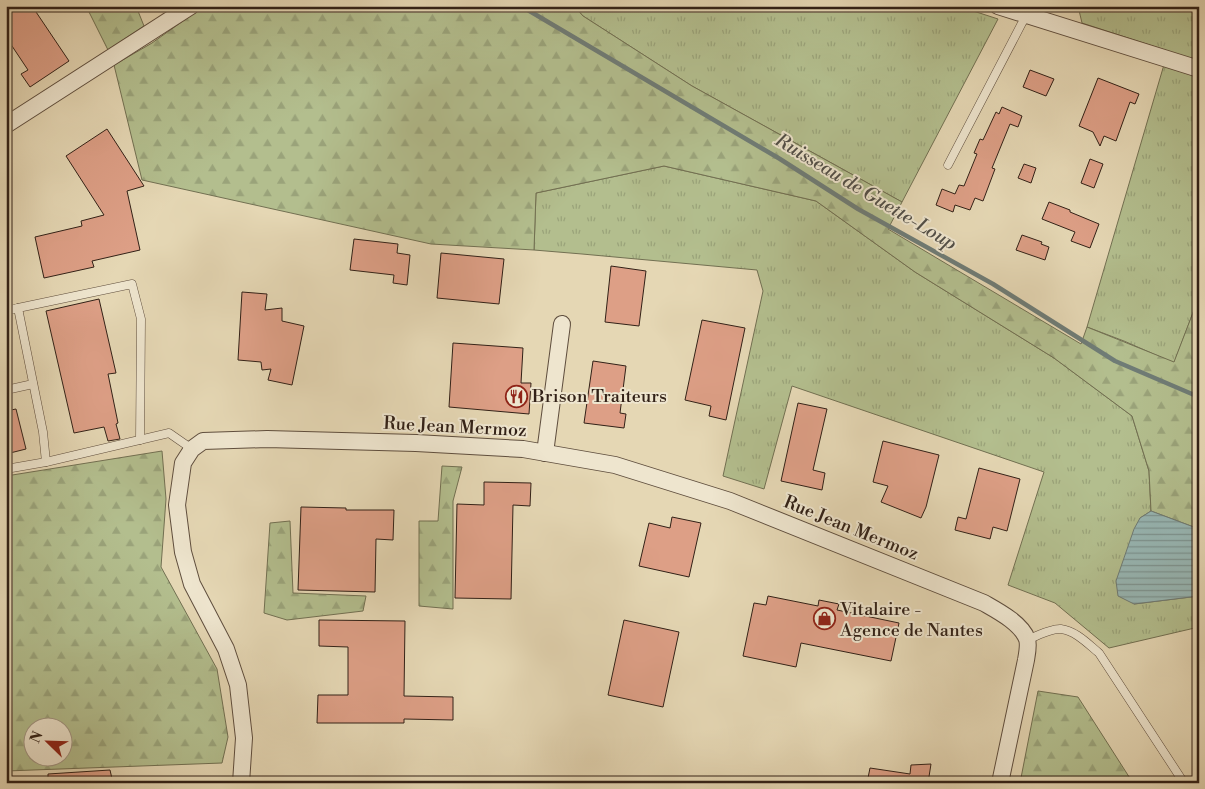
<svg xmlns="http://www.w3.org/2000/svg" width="1205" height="789" font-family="'Libre Bodoni',serif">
	<defs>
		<pattern id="grass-tufts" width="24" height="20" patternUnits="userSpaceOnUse" patternTransform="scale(1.25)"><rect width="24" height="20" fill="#b3be8e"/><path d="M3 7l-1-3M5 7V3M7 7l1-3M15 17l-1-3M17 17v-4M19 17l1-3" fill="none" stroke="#9aa37a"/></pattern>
		<pattern id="forest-firs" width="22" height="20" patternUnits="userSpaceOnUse" patternTransform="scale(1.25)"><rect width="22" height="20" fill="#b3be8e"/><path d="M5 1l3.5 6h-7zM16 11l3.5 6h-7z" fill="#9aa37a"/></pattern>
		<pattern id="water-rules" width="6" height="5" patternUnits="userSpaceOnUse" patternTransform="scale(1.25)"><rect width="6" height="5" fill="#98b8b6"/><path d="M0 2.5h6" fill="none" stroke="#7d9593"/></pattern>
	</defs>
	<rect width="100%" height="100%" fill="#e5d7b4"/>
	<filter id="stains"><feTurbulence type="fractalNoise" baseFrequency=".004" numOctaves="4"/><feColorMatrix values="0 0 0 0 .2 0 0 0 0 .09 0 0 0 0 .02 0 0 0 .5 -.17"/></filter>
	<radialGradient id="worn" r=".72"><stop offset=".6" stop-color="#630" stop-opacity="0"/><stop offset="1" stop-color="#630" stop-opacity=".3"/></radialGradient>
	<!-- grass -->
	<g fill="url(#grass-tufts)" stroke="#727052">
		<polygon points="574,6 958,6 998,19 902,202 692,86 583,16"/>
		<polygon points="1078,6 1199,6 1199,297 1174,363 1124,341 1087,327 1168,51 1082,23"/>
		<polygon points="664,166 816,201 915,272 1054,358 1132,416 1149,471 1151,511 1140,518 1134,604 1199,596 1199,627 1109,648 1055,603 1008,585 1044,472 792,386 764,489 723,476 763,291 757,270 582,254 534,250 536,193"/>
	</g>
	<!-- forest -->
	<g fill="url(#forest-firs)" stroke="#727052" fill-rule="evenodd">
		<polygon points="86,6 136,6 144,26 108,50"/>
		<polygon points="204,6 574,6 583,16 692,86 902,202 888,229 1081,344 1087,327 1174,362 1199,297 1199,529 1151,511 1149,471 1132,416 1054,358 915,272 816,201 664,166 536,193 534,250 431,244 142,180 114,65 152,43"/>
		<path d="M162,451L166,499L161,567L217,669L228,737L222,763L6,771V476ZM62,726V756H32V726Z"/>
		<polygon points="442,466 462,467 453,501 453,609 419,606 419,521 438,521"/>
		<polygon points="290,521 293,593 366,596 363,611 287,620 264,613 270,523"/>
		<polygon points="1038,691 1078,697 1133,783 1020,783"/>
	</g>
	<!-- water -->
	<polygon fill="url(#water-rules)" stroke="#6f7c76" points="1151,511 1199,529 1199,596 1134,604 1118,596 1116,581 1134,529 1140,518"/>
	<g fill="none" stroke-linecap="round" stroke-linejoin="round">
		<!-- stream -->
		<polyline stroke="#6f7c76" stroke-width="4.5" points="521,6 780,159 858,209 993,284 1115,361 1199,397"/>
	</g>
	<!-- building -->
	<g fill="#dd9f86" stroke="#322117">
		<polygon points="6,6 32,6 69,61 30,87 21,74 28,70 6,37"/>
		<polygon points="1030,70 1054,79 1046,96 1023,87"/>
		<polygon points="1098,78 1139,94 1135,104 1130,102 1116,141 1104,136 1100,146 1093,132 1079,126"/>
		<polygon points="1002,107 1022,116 1018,127 1010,124 992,168 995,169 983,201 975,198 970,210 955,205 953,212 936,205 942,189 955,194 959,185 964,186 977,154 974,153 980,139 983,140 996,112 999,114"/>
		<polygon points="107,129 144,186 127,191 140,250 92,261 94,267 44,278 35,237 82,226 81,221 104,215 66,156"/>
		<polygon points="1090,159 1103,164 1094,188 1081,183"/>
		<polygon points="1024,164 1036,168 1031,183 1018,178"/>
		<polygon points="1049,202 1070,210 1070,212 1099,224 1090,248 1071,241 1075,232 1042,219"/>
		<polygon points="1022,235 1042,242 1041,244 1049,247 1045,260 1016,250"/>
		<polygon points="354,239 398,244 397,253 410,255 407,285 393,283 394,275 350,270"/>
		<polygon points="441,253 504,259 499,304 437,298"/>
		<polygon points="611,266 646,271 639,326 605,322"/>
		<polygon points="242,292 267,294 265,310 282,308 282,321 304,326 292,385 268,380 271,369 262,370 261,362 238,360"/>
		<polygon points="99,299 116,373 108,374 118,423 116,424 120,439 108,441 104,427 74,433 46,311"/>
		<polygon points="702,320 745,328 726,420 709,416 711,406 685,400"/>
		<polygon points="453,343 523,348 521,383 531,383 529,414 449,407"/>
		<polygon points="593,361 626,366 620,413 626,414 624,428 584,423"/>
		<polygon points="798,403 827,409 813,470 825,473 822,490 781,481"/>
		<polygon points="16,409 26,449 6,454 6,411"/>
		<polygon points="883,441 939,455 926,507 921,518 881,502 888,486 873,482"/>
		<polygon points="979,468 1020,479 1007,531 993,527 990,539 955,530 958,517 966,519"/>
		<polygon points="484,482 531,483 530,506 513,505 511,599 455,598 457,504 484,505"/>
		<polygon points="301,507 346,508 346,510 394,510 393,540 376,539 375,592 298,590"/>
		<polygon points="672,517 701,523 689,577 639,566 649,523 670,528"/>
		<polygon points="768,596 818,606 819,600 839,604 837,610 899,623 891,661 801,643 796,667 743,656 754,603 766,605"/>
		<polygon points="319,620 405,621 404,696 453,697 453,720 404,719 404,723 317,723 318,695 348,695 348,647 319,646"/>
		<polygon points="624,620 679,632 663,707 608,695"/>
		<polygon points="931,764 928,783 867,783 870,768 910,774 911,765"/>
		<polygon points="110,770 113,783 48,783 48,774"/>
	</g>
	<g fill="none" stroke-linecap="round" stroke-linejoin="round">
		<defs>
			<g id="lane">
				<polyline points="948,165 1022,23 1027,15"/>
				<polyline points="6,311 18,308"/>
				<polyline points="6,390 33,384"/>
				<polyline points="46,462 43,432 18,308 132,284 141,319 140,440"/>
				<polyline points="6,469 46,462 169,433 192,449"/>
				<path d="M1027,640C1036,636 1052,628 1061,629C1076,631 1088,644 1099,653L1184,783"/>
			</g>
			<g id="street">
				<polyline points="998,6 1199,69"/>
				<polyline points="6,125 191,6"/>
				<polyline points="545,453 562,324"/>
				<path d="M241,783L244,738L238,685L226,649L192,584L183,552L177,505L183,463L192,449L203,441L267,439L416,443L523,449L615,465L730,501L984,603C998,611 1021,623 1027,639C1029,645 1027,654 1026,660L1000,783"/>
			</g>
		</defs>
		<!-- lane casing -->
		<use href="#lane" stroke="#5f4e3e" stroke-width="9"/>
		<!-- street casing -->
		<use href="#street" stroke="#5f4e3e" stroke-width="18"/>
		<!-- lane -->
		<use href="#lane" stroke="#eee5ce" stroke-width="8"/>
		<!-- street -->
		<use href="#street" stroke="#eee5ce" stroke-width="16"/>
	</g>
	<!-- icons -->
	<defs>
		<symbol id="restaurant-ring" viewBox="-11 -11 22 22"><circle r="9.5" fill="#eee5ce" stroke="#8f2418" stroke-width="1.5"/><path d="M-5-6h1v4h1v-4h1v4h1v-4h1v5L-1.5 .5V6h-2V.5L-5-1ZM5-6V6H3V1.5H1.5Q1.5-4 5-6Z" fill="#8f2418"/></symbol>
		<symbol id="shop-ring" viewBox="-11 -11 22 22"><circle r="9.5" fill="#eee5ce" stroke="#8f2418" stroke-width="1.5"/><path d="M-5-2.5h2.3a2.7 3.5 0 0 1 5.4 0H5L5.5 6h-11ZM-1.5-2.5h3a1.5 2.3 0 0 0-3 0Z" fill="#8f2418"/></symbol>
	</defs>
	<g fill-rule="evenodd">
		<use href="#restaurant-ring" x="504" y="384" width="25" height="25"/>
		<use href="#shop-ring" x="812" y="606" width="25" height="25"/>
	</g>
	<g text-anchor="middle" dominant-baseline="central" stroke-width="4" stroke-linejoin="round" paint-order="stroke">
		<!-- poi labels -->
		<g font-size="18" fill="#322117" stroke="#eee5ce" text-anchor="start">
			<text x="532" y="396">Brison Traiteurs</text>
			<text x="840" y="609">Vitalaire -<tspan x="840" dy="21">Agence de Nantes</tspan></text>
		</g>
		<!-- street labels -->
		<g font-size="18" fill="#322117" stroke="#eee5ce">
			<text transform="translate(455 427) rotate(3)">Rue Jean Mermoz</text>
			<text transform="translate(851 528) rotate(22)">Rue Jean Mermoz</text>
		</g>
		<!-- water labels -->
		<g font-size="19" font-style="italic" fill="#514e47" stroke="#eee5ce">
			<text transform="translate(866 192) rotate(31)">Ruisseau de Guette-Loup</text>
		</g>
	</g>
	<!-- margin -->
	<rect width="1205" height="789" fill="none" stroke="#e5d7b4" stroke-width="25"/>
	<rect x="8" y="8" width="1190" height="774" fill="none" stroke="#322117" stroke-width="2.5"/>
	<rect x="12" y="12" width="1180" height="764" fill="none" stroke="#322117"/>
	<!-- north arrow -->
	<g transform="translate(48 742) rotate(293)"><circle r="24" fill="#eee5ce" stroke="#a39785"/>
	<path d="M0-4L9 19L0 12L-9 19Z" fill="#8f2418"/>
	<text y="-8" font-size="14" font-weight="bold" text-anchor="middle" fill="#322117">N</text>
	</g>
	<rect width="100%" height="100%" filter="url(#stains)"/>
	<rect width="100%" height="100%" fill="url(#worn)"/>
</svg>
